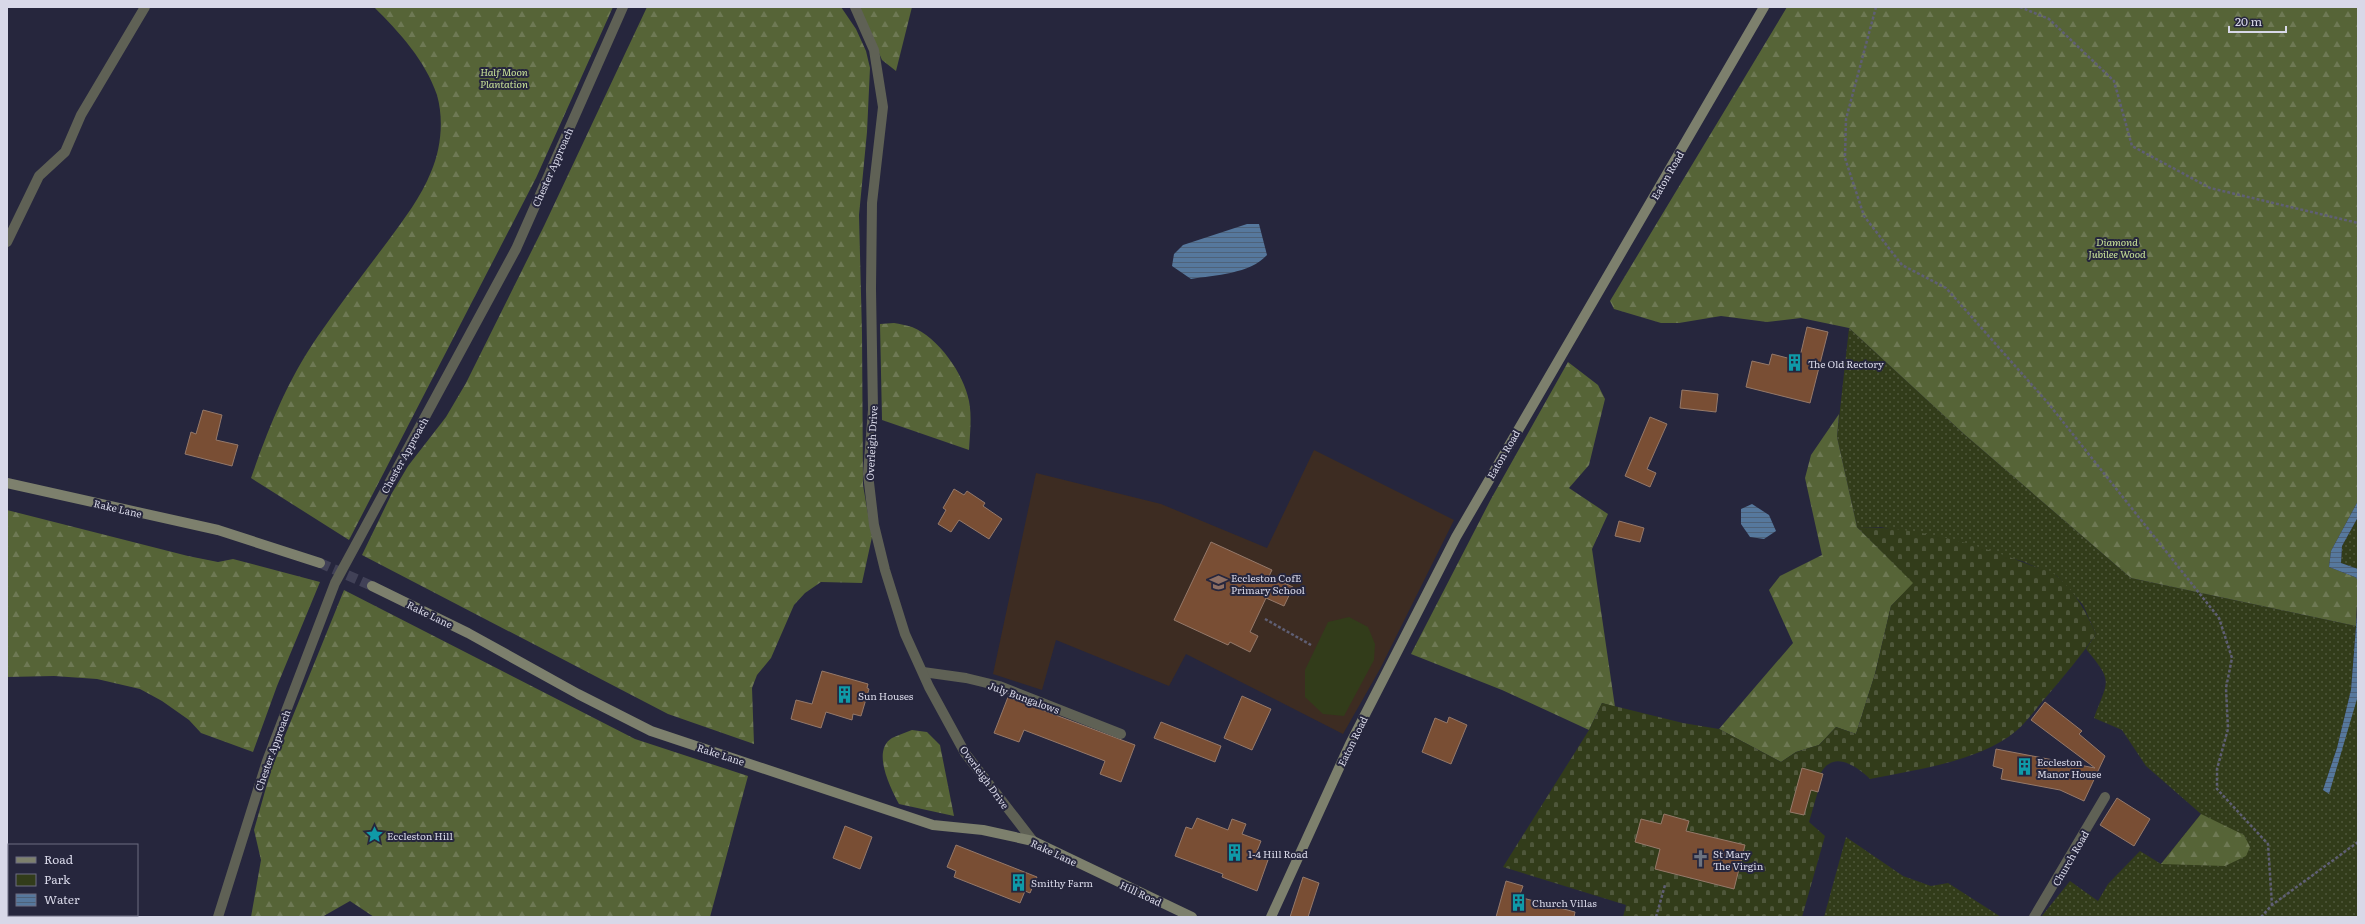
<svg xmlns="http://www.w3.org/2000/svg" width="2365" height="924" font-family="Literata,serif">
	<defs>
		<pattern id="grass-dots" width="8" height="8" patternUnits="userSpaceOnUse"><rect width="8" height="8" fill="#323c1a"/><path d="M2 2h.1M6 6h.1" fill="none" stroke="#4f573b" stroke-width="1.8" stroke-linecap="round"/></pattern>
		<pattern id="forest-firs" width="22" height="20" patternUnits="userSpaceOnUse"><rect width="22" height="20" fill="#566437"/><path d="M5 1l3.5 6h-7zM16 11l3.5 6h-7z" fill="#6e7954"/></pattern>
		<pattern id="cemetery-stones" width="16" height="16" patternUnits="userSpaceOnUse"><rect width="16" height="16" fill="#323c1a"/><path d="M2 7V4a2 2 0 0 1 4 0v3zM10 15v-3a2 2 0 0 1 4 0v3z" fill="#4f573b"/></pattern>
		<pattern id="water-rules" width="6" height="5" patternUnits="userSpaceOnUse"><rect width="6" height="5" fill="#56789d"/><path d="M0 2.5h6" fill="none" stroke="#4e627a"/></pattern>
	</defs>
	<rect width="100%" height="100%" fill="#26263d"/>
	<!-- education -->
	<polygon fill="#3d2c22" points="1314,450 1454,520 1380,669 1343,734 1186,654 1169,686 1056,640 1042,690 993,674 1036,473 1161,504 1267,548"/>
	<!-- grass -->
	<g fill="url(#grass-dots)">
		<path d="M1849,328L1964,434L2131,578L2356,626L2351,690L2337,748L2323,790L2329,793L2358,691V917H2041L2070,881L2098,901L2108,884L2140,851L2161,864L2201,814L2146,766L2122,730L2094,718C2108,679 2114,683 2086,649L2096,634L2083,605L2057,576L2022,561L1881,527H1857L1837,437Z"/>
		<polygon points="2358,517 2358,569 2341,563 2342,546"/>
		<polygon points="1846,837 1903,876 1931,886 1948,883 2001,917 1824,917"/>
	</g>
	<!-- forest -->
	<g fill="url(#forest-firs)">
		<path d="M374,7H613L536,178L349,540L251,478C269,427 287,381 318,336C340,304 364,273 388,241C404,219 421,197 431,172C441,149 444,120 437,95C425,60 400,33 374,7Z"/>
		<polygon points="647,7 841,7 856,29 866,51 870,68 867,132 859,215 862,333 863,485 872,537 862,583 821,582 805,593 794,605 771,658 757,675 752,688 754,744 668,714 362,555 392,493 408,466 446,417 466,383 544,226"/>
		<polygon points="856,7 912,7 896,71 882,60 864,18"/>
		<polygon points="1787,7 2358,7 2358,501 2331,551 2329,567 2355,577 2358,580 2356,626 2131,578 1964,434 1849,328 1801,318 1767,322 1721,316 1679,323 1661,323 1614,309 1610,301"/>
		<path d="M894,323C900,324 906,325 912,327C938,337 964,374 969,401C972,416 970,434 969,450L882,420L880,324Z"/>
		<polygon points="1568,362 1598,385 1605,399 1589,465 1569,488 1608,514 1592,549 1615,707 1602,703 1589,730 1502,690 1411,654 1491,499"/>
		<polygon points="1839,414 1837,437 1857,527 1914,583 1891,606 1875,674 1856,734 1836,727 1819,745 1796,752 1781,762 1719,729 1793,643 1769,590 1780,576 1822,555 1805,478 1811,455"/>
		<polygon points="7,510 188,556 218,562 233,559 320,582 277,686 253,752 201,733 189,720 162,701 140,689 97,679 54,676 7,677"/>
		<polygon points="344,590 635,739 748,776 710,917 374,917 350,901 322,917 251,917 261,860 254,830 271,770"/>
		<path d="M912,730L927,732L940,745L954,816L899,804C891,789 871,751 892,738C898,735 905,733 912,730Z"/>
		<polygon points="2201,814 2244,835 2250,847 2246,856 2225,866 2161,864"/>
	</g>
	<!-- cemetery -->
	<path fill="url(#cemetery-stones)" d="M1857,527C1916,527 1975,543 2030,565C2039,568 2052,571 2058,577C2076,593 2086,612 2096,634C2081,656 2064,676 2047,696C2037,707 2028,721 2016,731C1981,761 1915,770 1870,779C1857,766 1833,750 1821,773L1823,774L1809,822L1825,836L1802,917H1623L1626,905L1503,867L1589,730L1602,703L1683,723L1719,729L1781,762L1796,752L1819,745L1836,727L1856,734L1875,674L1891,606L1913,583Z"/>
	<!-- park -->
	<polygon fill="#323c1a" points="1349,617 1368,627 1375,644 1374,660 1344,716 1323,714 1305,697 1305,670 1328,622"/>
	<!-- water -->
	<g fill="url(#water-rules)">
		<path d="M1247,224H1259L1267,255C1250,274 1215,275 1191,279L1172,266L1174,254L1183,245Z"/>
		<polygon points="2358,501 2358,517 2342,546 2341,563 2358,569 2358,580 2355,577 2329,567 2331,551"/>
		<polygon points="1752,504 1769,515 1776,531 1764,539 1750,537 1741,524 1741,509"/>
		<polygon points="2358,602 2357,699 2329,794 2323,790 2337,748 2351,690"/>
	</g>
	<!-- building -->
	<g fill="#794e34" stroke="#95796a">
		<polygon points="1807,327 1828,332 1810,403 1746,387 1752,361 1769,365 1772,354 1799,361"/>
		<polygon points="1682,390 1718,394 1716,412 1680,408"/>
		<polygon points="203,410 222,415 216,440 238,445 232,466 185,454 191,432 196,434"/>
		<polygon points="1650,417 1667,424 1647,469 1656,473 1650,487 1625,476"/>
		<polygon points="954,489 964,495 967,491 985,503 983,506 1002,519 989,539 959,520 951,532 938,524 946,510 943,508"/>
		<polygon points="1619,521 1644,528 1640,542 1615,536"/>
		<polygon points="1211,542 1272,570 1269,576 1293,587 1284,606 1266,598 1250,632 1258,636 1250,652 1230,642 1228,645 1174,620"/>
		<polygon points="822,671 868,684 867,688 869,689 861,716 853,714 852,720 826,712 821,728 791,719 796,700 812,704"/>
		<polygon points="1242,696 1271,709 1252,750 1224,738"/>
		<polygon points="1008,697 1135,745 1121,782 1100,774 1105,761 1024,730 1019,742 994,733"/>
		<polygon points="2045,702 2082,731 2079,734 2105,756 2084,801 2060,790 2001,779 2003,769 1993,766 1996,749 2095,768 2031,720"/>
		<polygon points="1449,717 1467,725 1451,764 1422,752 1435,718 1447,723"/>
		<polygon points="1161,722 1221,746 1215,762 1154,738"/>
		<polygon points="1802,768 1823,774 1818,792 1811,790 1804,815 1790,812"/>
		<polygon points="2117,798 2150,819 2134,846 2100,825"/>
		<polygon points="1664,814 1689,821 1686,831 1745,845 1734,889 1655,869 1660,849 1635,842 1641,819 1661,824"/>
		<polygon points="1197,818 1228,830 1232,819 1246,824 1242,834 1261,841 1255,856 1268,860 1257,891 1222,877 1223,874 1175,856 1186,827 1192,829"/>
		<polygon points="845,826 872,837 860,869 833,858"/>
		<polygon points="956,845 1037,877 1030,893 1025,891 1020,903 954,877 956,871 947,867"/>
		<polygon points="1303,877 1319,883 1308,917 1290,917"/>
		<polygon points="1506,881 1523,886 1519,897 1575,912 1574,917 1496,917"/>
	</g>
	<g fill="none" stroke-linecap="round" stroke-linejoin="round">
		<!-- secondary-tunnel -->
		<polyline stroke="#414157" stroke-width="10" stroke-dasharray="10 5" stroke-linecap="butt" points="320,563 372,586"/>
		<!-- path -->
		<g stroke="#5f5f74" stroke-width="2.5" stroke-dasharray="3 2" stroke-linecap="butt">
			<polyline points="1876,7 1846,119 1845,158 1864,216 1902,265 1946,288 2048,403 2219,618 2232,658 2226,688 2228,729 2217,769 2217,789 2268,844 2272,905"/>
			<polyline points="2020,7 2049,19 2114,81 2132,146 2210,188 2358,223"/>
			<polyline points="1265,619 1311,645"/>
			<polyline points="1656,917 1665,885"/>
			<polyline points="2261,917 2272,905 2358,842"/>
		</g>
		<!-- lane -->
		<g stroke="#5f6155" stroke-width="10">
			<polyline points="7,242 39,176 65,152 81,115 145,7"/>
			<polyline points="923,672 966,678 999,686 1121,734"/>
		</g>
		<!-- street -->
		<g stroke="#5f6155" stroke-width="10">
			<polyline points="855,7 874,50 883,107 872,203 871,289 873,410 868,474 874,525 885,570 905,634 929,687 965,753 1033,841"/>
			<polyline points="218,917 267,761 335,583 516,249 623,7"/>
			<polyline points="2034,917 2105,797"/>
		</g>
		<!-- secondary -->
		<g stroke="#7d806d" stroke-width="10">
			<polyline points="7,483 218,530 320,563"/>
			<polyline points="372,586 468,633 578,694 651,731 933,825 983,830 1033,841 1192,917"/>
			<polyline points="1271,917 1350,744 1456,537 1764,7"/>
		</g>
	</g>
	<!-- icons -->
	<defs>
		<symbol id="building-bare" viewBox="-9 -9 18 18"><path d="M-4-6H4V6H1V3H-1V6H-4ZM-2.5-4.3h1.7v1.8h-1.7ZM.8-4.3h1.7v1.8H.8ZM-2.5-1h1.7V.8h-1.7ZM.8-1h1.7V.8H.8Z" fill="#0f9aa8" stroke="#26263d" stroke-width="2.5" paint-order="stroke"/></symbol>
		<symbol id="school-bare" viewBox="-9 -9 18 18"><path d="M0-5L7-2L0 1L-7-2ZM-4 1L0 2.5L4 1V4Q0 6-4 4Z" fill="#8d6e63" stroke="#26263d" stroke-width="2.5" paint-order="stroke"/></symbol>
		<symbol id="sight-bare" viewBox="-9 -9 18 18"><path d="M0-6L1.8-2.2L6-1.7L2.9 1.2L3.7 5.4L0 3.3L-3.7 5.4L-2.9 1.2L-6-1.7L-1.8-2.2Z" fill="#0f9aa8" stroke="#26263d" stroke-width="2.5" paint-order="stroke"/></symbol>
		<symbol id="church-bare" viewBox="-9 -9 18 18"><path d="M-1.2-6h2.4v3.5h3.3v2.4h-3.3V6h-2.4V-.1h-3.3v-2.4h3.3Z" fill="#6b7280" stroke="#26263d" stroke-width="2.5" paint-order="stroke"/></symbol>
	</defs>
	<g fill-rule="evenodd">
		<use href="#building-bare" x="1782" y="350" width="25" height="25"/>
		<use href="#school-bare" x="1206" y="570" width="25" height="25"/>
		<use href="#building-bare" x="832" y="682" width="25" height="25"/>
		<use href="#building-bare" x="2012" y="754" width="25" height="25"/>
		<use href="#sight-bare" x="362" y="822" width="25" height="25"/>
		<use href="#building-bare" x="1222" y="840" width="25" height="25"/>
		<use href="#church-bare" x="1688" y="846" width="25" height="25"/>
		<use href="#building-bare" x="1006" y="870" width="25" height="25"/>
		<use href="#building-bare" x="1506" y="890" width="25" height="25"/>
	</g>
	<g text-anchor="middle" dominant-baseline="central" stroke-width="4" stroke-linejoin="round" paint-order="stroke">
		<!-- park labels -->
		<g font-size="10" font-style="italic" fill="#cae399" stroke="#26263d">
			<text x="504" y="71">Half Moon<tspan x="504" dy="12">Plantation</tspan></text>
			<text x="2117" y="241">Diamond<tspan x="2117" dy="12">Jubilee Wood</tspan></text>
		</g>
		<!-- street labels -->
		<g font-size="10" fill="#d8d8e8" stroke="#26263d">
			<text transform="translate(552 167) rotate(-66)">Chester Approach</text>
			<text transform="translate(1667 175) rotate(-60)">Eaton Road</text>
			<text transform="translate(871 443) rotate(-87)">Overleigh Drive</text>
			<text transform="translate(1503 454) rotate(-60)">Eaton Road</text>
			<text transform="translate(404 455) rotate(-61)">Chester Approach</text>
			<text transform="translate(118 508) rotate(13)">Rake Lane</text>
			<text transform="translate(430 614) rotate(26)">Rake Lane</text>
			<text transform="translate(1024 697) rotate(20)">July Bungalows</text>
			<text transform="translate(1352 741) rotate(-64)">Eaton Road</text>
			<text transform="translate(272 750) rotate(-70)">Chester Approach</text>
			<text transform="translate(721 754) rotate(18)">Rake Lane</text>
			<text transform="translate(985 777) rotate(54)">Overleigh Drive</text>
			<text transform="translate(1054 852) rotate(25)">Rake Lane</text>
			<text transform="translate(2070 858) rotate(-60)">Church Road</text>
			<text transform="translate(1141 893) rotate(25)">Hill Road</text>
		</g>
		<!-- poi labels -->
		<g font-size="10" fill="#d8d8e8" stroke="#26263d" text-anchor="start">
			<text x="1808" y="363">The Old Rectory</text>
			<text x="1231" y="577">Eccleston CofE<tspan x="1231" dy="12">Primary School</tspan></text>
			<text x="858" y="695">Sun Houses</text>
			<text x="2037" y="761">Eccleston<tspan x="2037" dy="12">Manor House</tspan></text>
			<text x="387" y="835">Eccleston Hill</text>
			<text x="1248" y="853">1-4 Hill Road</text>
			<text x="1713" y="853">St Mary<tspan x="1713" dy="12">The Virgin</tspan></text>
			<text x="1031" y="882">Smithy Farm</text>
			<text x="1532" y="902">Church Villas</text>
		</g>
	</g>
	<!-- border -->
	<rect width="2365" height="924" fill="none" stroke="#d8d8e8" stroke-width="16"/>
	<!-- legend -->
	<rect x="8" y="844" width="130" height="72" fill="#26263d" stroke="#6d6d81"/>
	<rect x="16" y="857" width="20" height="6" fill="#7d806d" stroke="#6d6d81"/>
	<text x="44" y="864" font-size="12" fill="#d8d8e8">Road</text>
	<rect x="16" y="874" width="20" height="12" fill="#323c1a" stroke="#6d6d81"/>
	<text x="44" y="884" font-size="12" fill="#d8d8e8">Park</text>
	<rect x="16" y="894" width="20" height="12" fill="url(#water-rules)" stroke="#6d6d81"/>
	<text x="44" y="904" font-size="12" fill="#d8d8e8">Water</text>
	<!-- scale -->
	<path d="M2229 26v6h57v-6" fill="none" stroke="#d8d8e8" stroke-width="2"/>
	<text x="2235" y="26" font-size="12" fill="#d8d8e8" stroke="#26263d" stroke-width="3" paint-order="stroke">20 m</text>
</svg>
